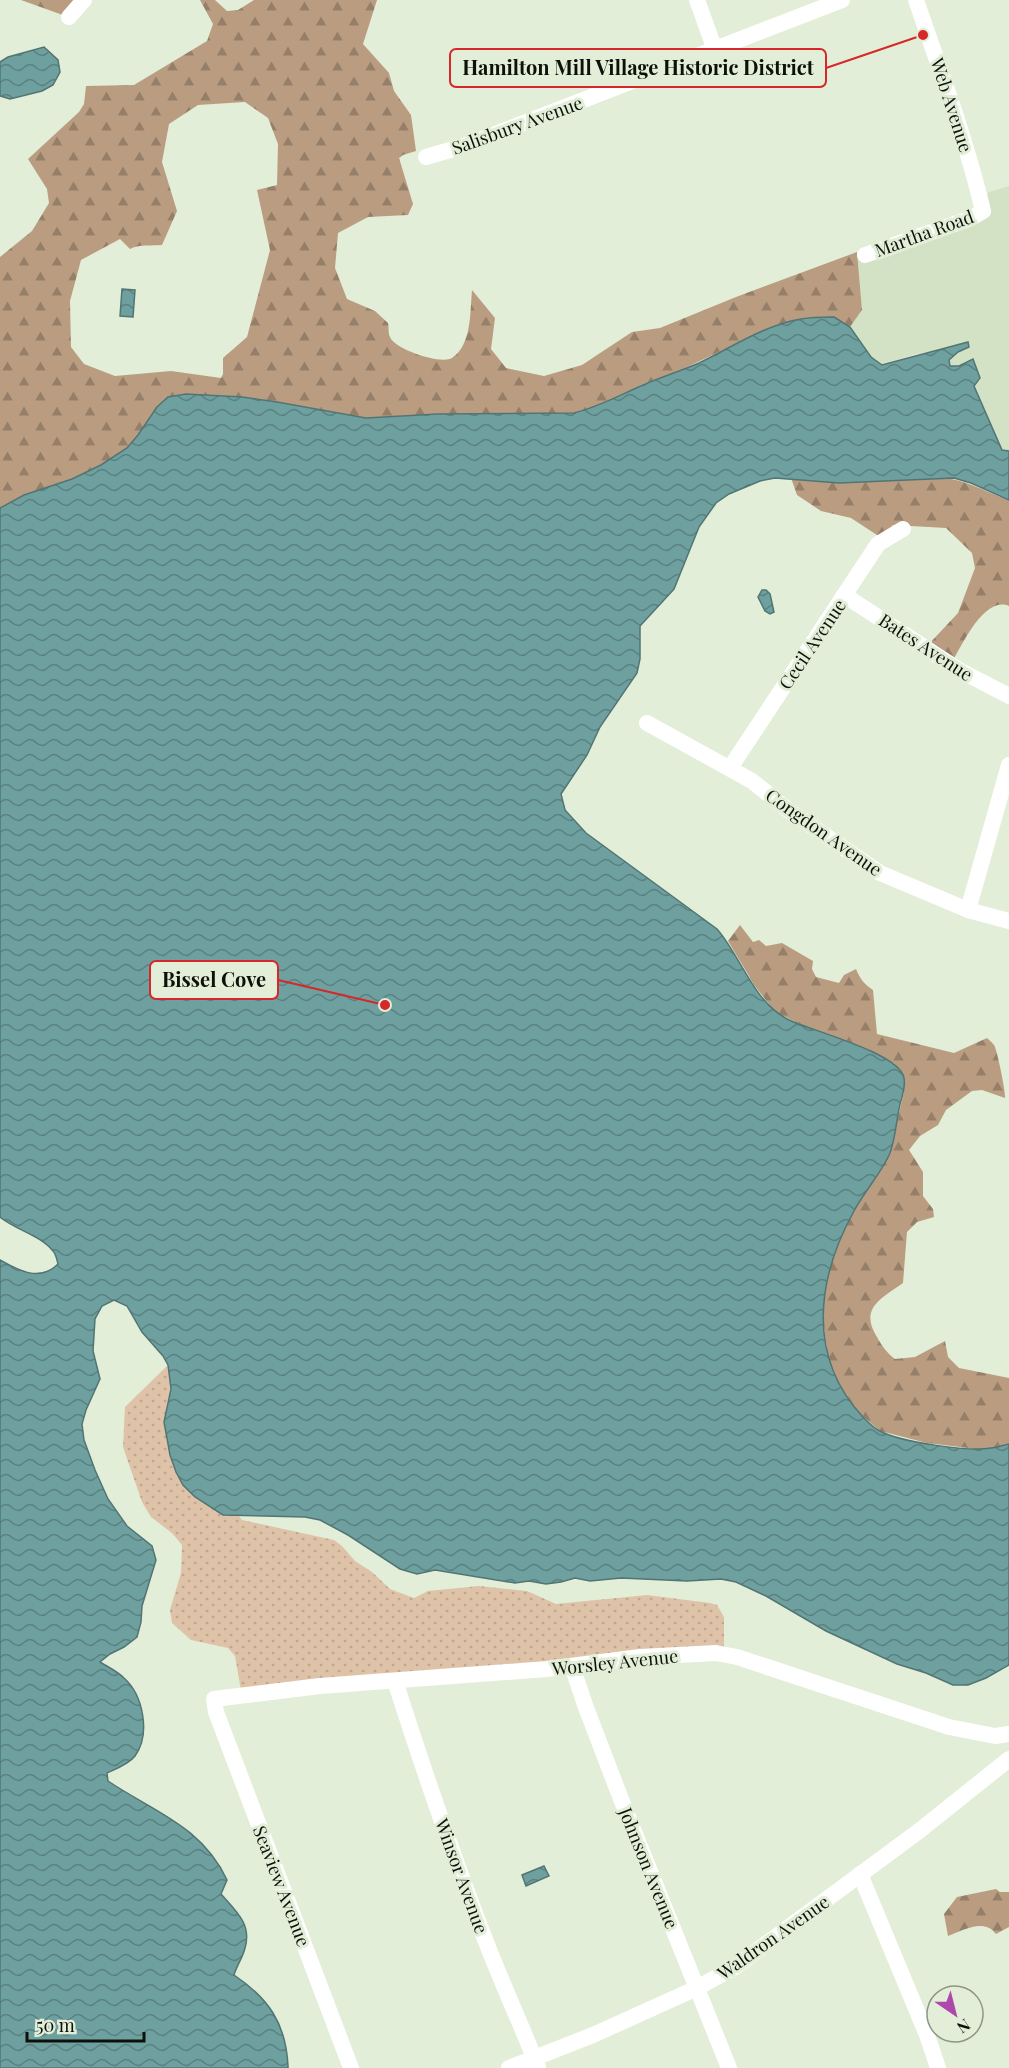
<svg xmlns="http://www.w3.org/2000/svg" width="1009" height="2068" font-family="'Playfair Display',serif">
	<defs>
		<pattern id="grass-dots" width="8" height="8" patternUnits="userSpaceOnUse" patternTransform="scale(1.5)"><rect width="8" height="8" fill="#dfc3a8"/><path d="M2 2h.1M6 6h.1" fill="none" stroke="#bea68f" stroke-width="1.8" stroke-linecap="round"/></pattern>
		<pattern id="forest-firs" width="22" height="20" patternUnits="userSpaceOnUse" patternTransform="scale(1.5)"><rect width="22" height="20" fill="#ba9d81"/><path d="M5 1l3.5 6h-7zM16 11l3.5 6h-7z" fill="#967f68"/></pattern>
		<pattern id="water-waves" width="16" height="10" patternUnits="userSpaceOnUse" patternTransform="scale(1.5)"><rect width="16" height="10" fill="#6fa0a0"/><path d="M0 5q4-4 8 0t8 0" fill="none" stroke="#5a8181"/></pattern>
	</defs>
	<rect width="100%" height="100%" fill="#e2eed7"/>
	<!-- built -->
	<polygon fill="#d3e2c5" points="1009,186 1009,451 1002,450 973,385 980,378 973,360 959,366 950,367 949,360 958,352 969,347 968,342 947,349 916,354 882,365 871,357 850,327 862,310 857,252 966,212 980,202 989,192"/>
	<!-- grass -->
	<polygon fill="url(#grass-dots)" points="168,1365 171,1389 167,1405 166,1438 170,1456 176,1472 223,1515 238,1515 242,1520 334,1540 342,1546 355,1561 372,1572 390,1589 414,1598 428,1591 479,1586 527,1591 556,1604 647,1595 710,1603 717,1605 724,1617 724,1648 242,1696 235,1656 228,1648 191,1640 172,1623 170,1610 181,1573 182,1545 172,1533 151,1517 142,1502 123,1447 125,1407"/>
	<!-- forest -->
	<g fill="url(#forest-firs)" fill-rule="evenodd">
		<polygon points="21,0 88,0 71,18"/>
		<path d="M200,0H215L227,11L238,10L254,0H377L363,44L389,73L394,91L411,115L416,151L403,155L399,158L413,204L408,215L368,217L338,233L335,268L347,299L375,311L388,323C389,327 388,333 390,337C394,349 441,365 452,358C472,345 470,311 472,290L495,318L491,349L506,368L544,376L582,365L632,332L660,328L736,297L857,252L862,310L850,327L834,317L802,319L786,323L752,336L681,370L643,384L609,402L592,409L574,413L438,414L366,418L277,402L242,397L186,394L168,397L157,407L138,435L127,448L101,465L72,479L24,495L0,508V257L32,231L49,203L47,189L28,159L79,112L84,104L86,86L134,85L207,41L213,24ZM245,102L268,118L278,144L277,185L257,190L270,250L247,337L223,358V374L221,378L171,371L115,376L84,364L71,347L70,301L81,260L120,239L130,249C138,244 153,246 162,245L177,211L162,162L169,124L198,105Z"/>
		<path d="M935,477C967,479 980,490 1009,500V606C984,595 961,647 951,664L928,645L958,613L975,568L972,553L946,528L893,525L884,538L880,537L851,518L821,511L797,495L791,478L839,483Z"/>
		<path d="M740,925L753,942L759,940L766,946L782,943L813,961L812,969L816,977L839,983L844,975L856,969C860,979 865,985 873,990L877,1034L954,1053L987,1038C989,1040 992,1042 994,1045C997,1049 1006,1093 1005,1098L982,1090L972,1091L946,1110L938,1125L920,1136L909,1150L923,1172V1196L933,1209L934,1217L917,1222L907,1232L903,1283C881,1299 859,1308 877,1337C882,1346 886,1352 895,1359L915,1357L945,1341L948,1357L959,1368L1009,1378V1444L992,1448L976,1449L927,1443L880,1431L858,1412L840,1387L828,1357L823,1320V1301L829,1267L835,1250L851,1216L889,1155L904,1092L895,1064L879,1055L806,1027L775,1012L755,986L728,941Z"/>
		<path d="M996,1889L1000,1892H1009V1927L996,1934C984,1918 964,1930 948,1936L944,1914L957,1897Z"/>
	</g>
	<!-- water -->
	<g fill="url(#water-waves)" stroke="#527573" stroke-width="1.5">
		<polygon points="44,47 58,60 60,72 53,85 42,91 10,99 0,96 0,62 8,57"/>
		<polygon points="122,289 135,290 133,317 120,316"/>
		<path d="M834,317L850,327L871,357L882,365L968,342L969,347L958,352L949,360L950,366H959L973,359L980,378L974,386L1002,450L1009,451V500L971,483L954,478L839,483L775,478L760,481L729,494L716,503L699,527L674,589L640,626V659L637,673L600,727L587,755L561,794L565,810L586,833L717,929C742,958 753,1002 789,1020C812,1031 900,1053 904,1078C906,1089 901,1098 899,1109C896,1124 895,1139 890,1153C882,1172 864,1192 854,1211C817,1278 806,1356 863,1417C868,1422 873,1428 880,1431C900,1442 969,1452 991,1448C997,1448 1003,1445 1009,1444V1665L986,1678L968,1685H953L926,1673L897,1664L826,1631L766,1596L736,1582L721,1579L687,1581L621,1578L590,1581L575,1578L561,1582L546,1584L529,1581L515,1583L435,1570L417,1574L400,1569L348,1535L320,1520L305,1517L223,1515L195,1497L183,1485L176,1472L170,1455L164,1422L171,1389L168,1365L163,1356L142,1332L127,1306L114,1300L102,1306L95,1319L93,1351L100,1379L86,1410L82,1424L84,1440L95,1470L108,1499L127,1526L152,1546L156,1560L142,1606L141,1622L137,1637L124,1647L110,1654L100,1662C108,1667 117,1671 124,1678C143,1695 151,1734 135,1756C129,1764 116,1769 107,1773L108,1781C154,1812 202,1826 227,1880L221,1894C236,1911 252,1924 245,1948C243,1957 237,1965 234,1975C268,1998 286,2023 288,2066V2068H0V1260C19,1271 40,1282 58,1264C57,1260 56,1254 53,1251C40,1235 16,1230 0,1217V508L24,495L72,479L101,465L127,448L138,435L157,407L168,397L186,394L242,397L277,402L366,418L438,414L574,413C599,407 620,395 643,385C661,377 681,371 699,363C732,347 765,325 801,319C812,317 823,317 834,317Z"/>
		<polygon points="762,590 766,590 770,594 774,612 770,614 765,611 758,597"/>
		<polygon points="544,1866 549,1876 526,1886 522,1875"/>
	</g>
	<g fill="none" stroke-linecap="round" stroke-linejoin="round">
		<!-- street -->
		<g stroke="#fff" stroke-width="16">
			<polyline points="697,0 715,50"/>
			<polyline points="69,17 84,0"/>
			<polyline points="426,157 467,145 842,0"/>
			<path d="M865,255L969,219L983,211C966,139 940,70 916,0"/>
			<polyline points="844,595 959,670 1009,696"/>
			<polyline points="647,723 752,781 788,810 880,873 968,910 1009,921"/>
			<polyline points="730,768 878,544 903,529"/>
			<polyline points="968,910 1009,765"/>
			<polyline points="572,1666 585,1705 621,1799 729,2068"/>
			<path d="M395,1681C425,1774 456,1867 492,1957C507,1994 523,2030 538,2067"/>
			<polyline points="860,1874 927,2035 938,2068"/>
			<polyline points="351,2068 216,1712 214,1699 320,1686 547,1669 640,1657 716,1653 737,1657 949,1727 995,1736 1009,1734"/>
			<polyline points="509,2068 593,2035 697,1988 735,1967 919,1831 1009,1759"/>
		</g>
	</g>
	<g text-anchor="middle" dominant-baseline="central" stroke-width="6" stroke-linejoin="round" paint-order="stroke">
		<!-- street labels -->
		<g font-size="18" fill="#0d110a" stroke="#e2eed7">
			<text transform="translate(952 105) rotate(72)">Web Avenue</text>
			<text transform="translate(517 125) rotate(-20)">Salisbury Avenue</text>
			<text transform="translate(924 233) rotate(-20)">Martha Road</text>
			<text transform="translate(812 644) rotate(-56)">Cecil Avenue</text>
			<text transform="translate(926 647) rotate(33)">Bates Avenue</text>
			<text transform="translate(824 832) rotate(35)">Congdon Avenue</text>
			<text transform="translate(615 1662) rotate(-6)">Worsley Avenue</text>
			<text transform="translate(649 1868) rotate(68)">Johnson Avenue</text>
			<text transform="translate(462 1876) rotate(70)">Winsor Avenue</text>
			<text transform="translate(282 1886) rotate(69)">Seaview Avenue</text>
			<text transform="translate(773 1937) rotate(-35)">Waldron Avenue</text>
		</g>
	</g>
	<!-- callouts -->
	<path fill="none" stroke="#d62828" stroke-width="2" d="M923 35L826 68M385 1005L278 980"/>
	<g fill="#d62828" stroke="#e2eed7" stroke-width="2">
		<circle cx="923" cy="35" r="6"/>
		<circle cx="385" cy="1005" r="6"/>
	</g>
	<g fill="#e2eed7" stroke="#d62828" stroke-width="2">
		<rect x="450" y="49" width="376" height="38" rx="6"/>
		<rect x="150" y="961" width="128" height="38" rx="6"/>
	</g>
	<g font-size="20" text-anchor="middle" font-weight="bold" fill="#0d110a">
		<text x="638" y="75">Hamilton Mill Village Historic District</text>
		<text x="214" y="987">Bissel Cove</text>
	</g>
	<!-- north arrow -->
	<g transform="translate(955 2014) rotate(145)"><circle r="28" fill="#e2eed7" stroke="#8d9685" stroke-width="1.5"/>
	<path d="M0-4.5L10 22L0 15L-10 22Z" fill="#ae48ac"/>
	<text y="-9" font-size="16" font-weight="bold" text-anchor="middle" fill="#0d110a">N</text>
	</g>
	<!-- scale -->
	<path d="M27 2032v9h117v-9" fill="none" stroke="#0d110a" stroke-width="3"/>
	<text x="36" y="2032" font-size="18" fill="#0d110a" stroke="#e2eed7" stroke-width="4.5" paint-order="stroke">50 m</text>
</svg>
